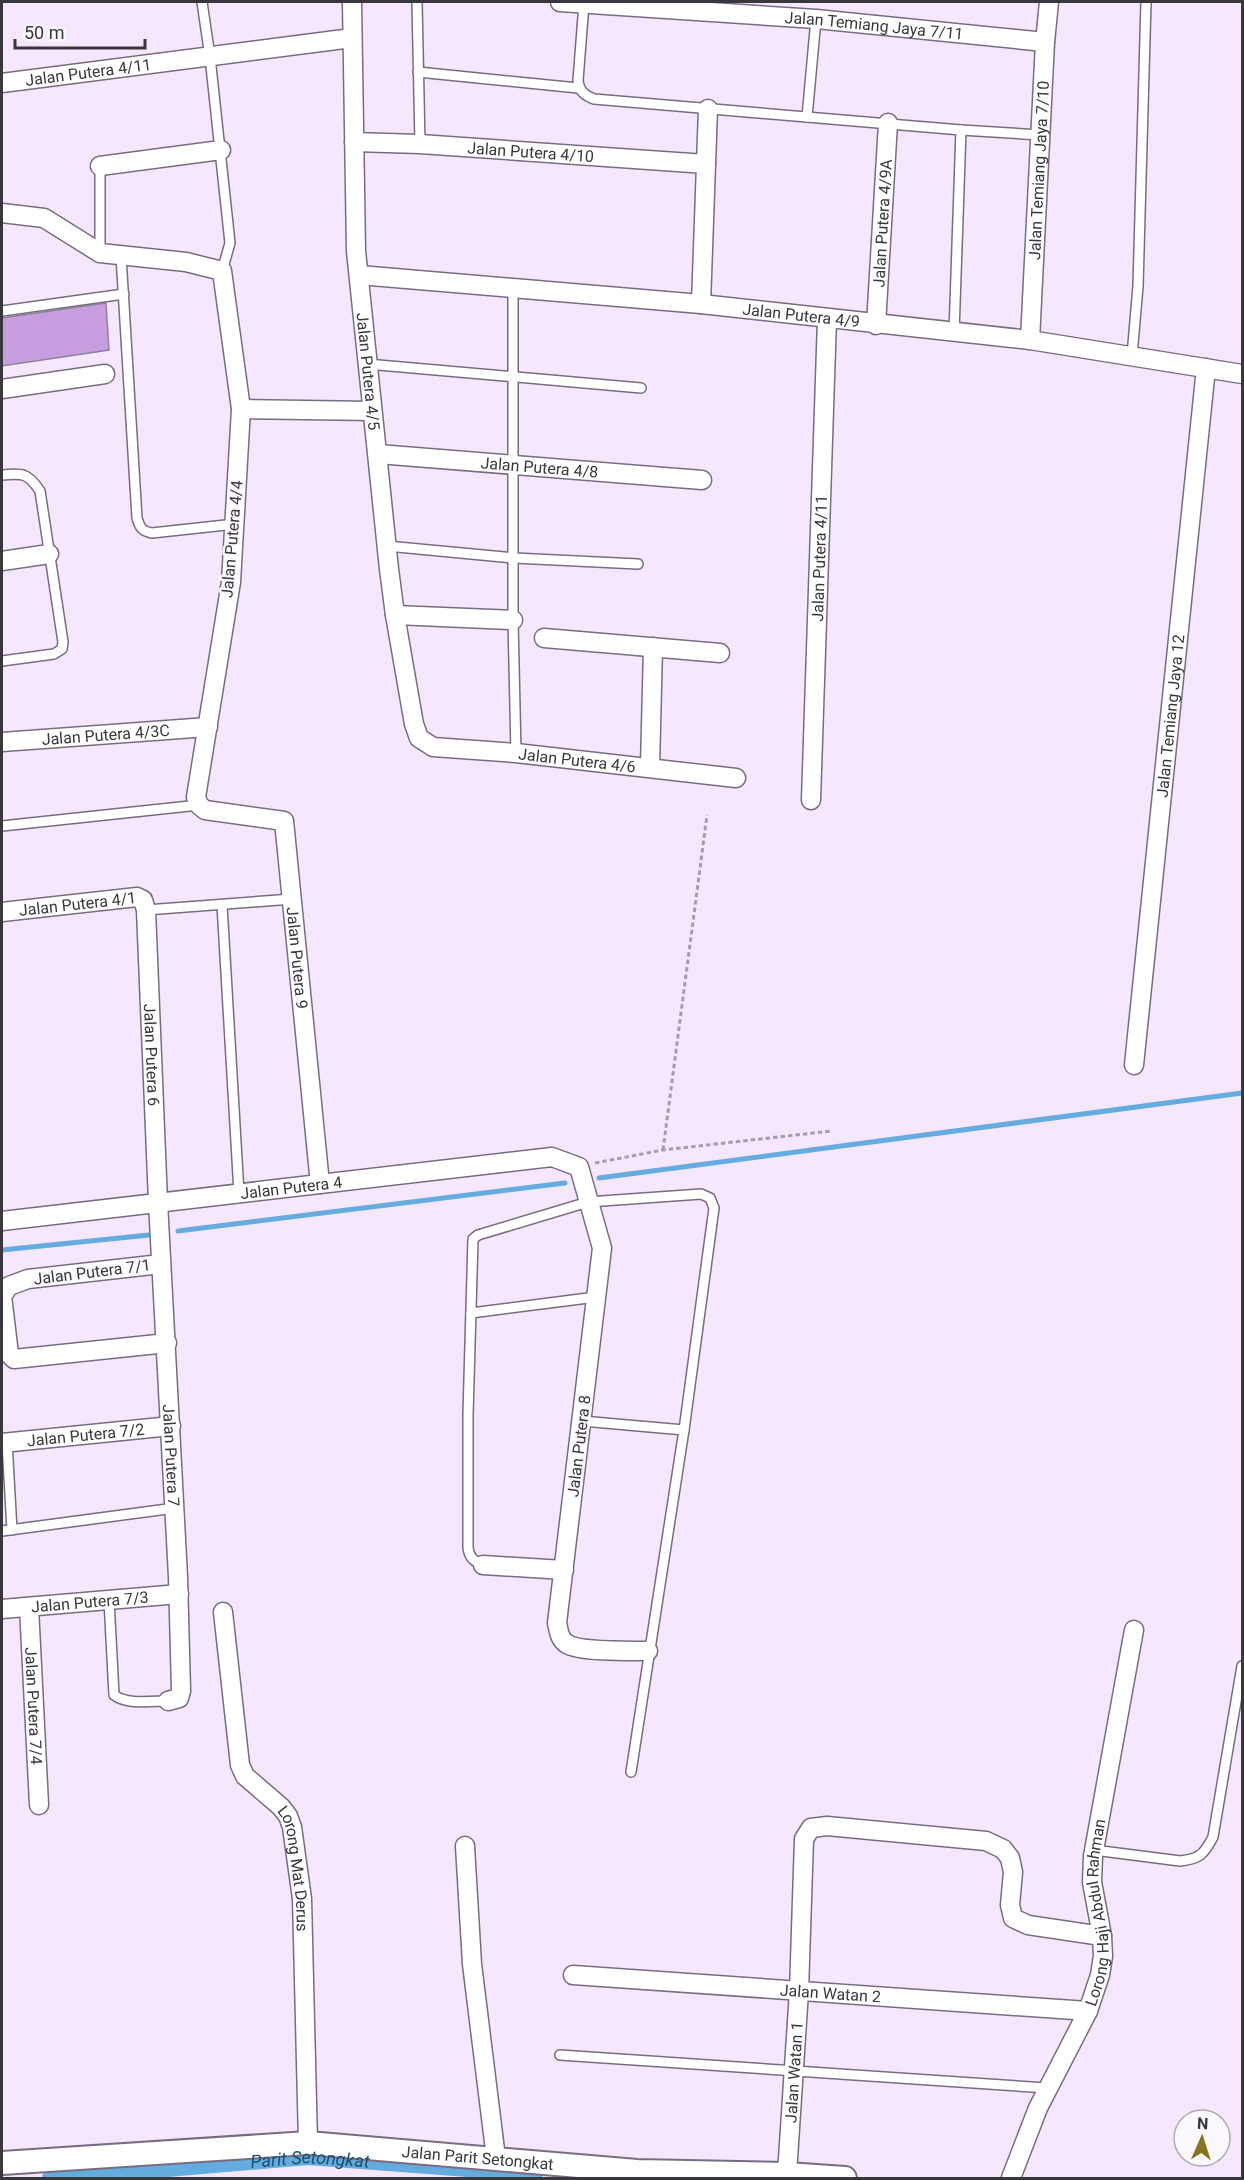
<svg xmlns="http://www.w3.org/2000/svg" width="1244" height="2180" font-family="Roboto,sans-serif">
	<rect width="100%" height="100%" fill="#f5e8fe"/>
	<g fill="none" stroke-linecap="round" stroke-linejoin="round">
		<!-- stream -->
		<g stroke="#65acde" stroke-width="5">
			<polyline points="599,1178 1242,1093"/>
			<polyline points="178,1231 565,1183"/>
			<polyline points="2,1250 149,1235"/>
		</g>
		<!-- canal -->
		<path stroke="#65acde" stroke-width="18" id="s1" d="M51,2178L308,2156L534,2173"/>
	</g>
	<!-- building -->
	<polygon fill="#c69ee0" stroke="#8e8296" stroke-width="1.5" points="106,303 109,350 2,366 2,318"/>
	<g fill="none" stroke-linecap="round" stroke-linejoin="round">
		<defs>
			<g id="service">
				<polyline points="202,2 210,57 230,243 222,271"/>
				<polyline points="417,2 420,144"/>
				<path d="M584,4L578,80C579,91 584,95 594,99L961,130L1040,135"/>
				<polyline points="418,72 578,88"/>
				<polyline points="807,117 816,19"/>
				<polyline points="100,253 100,166"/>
				<path d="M121,256L137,518C140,528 142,531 152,533L235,524"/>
				<polyline points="513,288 513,620 516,753"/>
				<polyline points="2,311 124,294"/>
				<polyline points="954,333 961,130"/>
				<polyline points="1132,356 1138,286 1146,2"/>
				<polyline points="367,364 641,388"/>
				<path d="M2,475C23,473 28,473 40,491L63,642L62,649L54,654L2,661"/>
				<polyline points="387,546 514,558 638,564"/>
				<polyline points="2,826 199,805"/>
				<polyline points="222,905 239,1193"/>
				<polyline points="146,910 292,899"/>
				<polyline points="471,1313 596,1297"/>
				<polyline points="582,1421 684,1430"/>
				<polyline points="7,1442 12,1530"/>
				<polyline points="2,1531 175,1508"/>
				<path d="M483,1565C473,1561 469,1557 468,1547V1415L473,1239L478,1235L588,1202L701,1194L710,1198L714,1208L684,1430L631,1772"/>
				<path d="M109,1600L114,1695C127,1705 152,1701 168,1701"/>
				<path d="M1094,1850L1180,1861C1200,1859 1204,1854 1213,1837L1242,1666"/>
				<polyline points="560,2055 1047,2088"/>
			</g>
			<g id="minor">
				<path id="s2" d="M352,2L356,251L389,569L395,615L414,724L419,738L433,747L516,753L736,778"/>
				<path id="s3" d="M560,2L816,19L1045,42"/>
				<path id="s4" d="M2,83L352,38"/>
				<path id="s5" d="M354,142L420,144L706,164"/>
				<polyline points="100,166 221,150"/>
				<path id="s6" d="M2,213L44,218L100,253L186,262L222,271L241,409L231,582L196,797L199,805L205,810L284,821L320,1184"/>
				<path id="s7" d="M359,275L701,304L1030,340L1242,374"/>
				<polyline points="701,304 708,109"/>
				<path id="s8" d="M876,325L888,123"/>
				<path id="s9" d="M1030,340L1045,42L1049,2"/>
				<polyline points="2,389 105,374"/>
				<polyline points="241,409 372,411"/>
				<path id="s10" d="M378,454L702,480"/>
				<polyline points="2,561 49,554"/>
				<polyline points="395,615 513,620"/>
				<polyline points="544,638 720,653"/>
				<path id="s11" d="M2,742L208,727"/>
				<polyline points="650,767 653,647"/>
				<path id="s12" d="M811,800L827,319"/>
				<path id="s13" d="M2,912L137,897L143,900L146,910L158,1202L178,1577L181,1691L179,1698L168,1701"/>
				<path id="s14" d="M1134,1065L1206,368"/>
				<path id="s15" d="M2,1221L552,1157L579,1167L602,1248L557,1623C559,1631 559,1639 567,1644C580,1652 630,1651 648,1651"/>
				<polyline points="161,1264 28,1279 9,1286 2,1296 9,1354 14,1359 167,1343"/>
				<path id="s16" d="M2,1443L171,1426"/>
				<polyline points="483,1565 564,1570"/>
				<path id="s17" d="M29,1607L39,1805"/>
				<path id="s18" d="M2,1609L179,1594"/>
				<path id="s19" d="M223,1612L240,1765L245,1776L281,1807L288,1816L292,1827L302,1899L308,2143"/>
				<polyline points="465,1846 472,1964 496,2158"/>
				<path id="s20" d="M573,1975L1088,2011"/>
				<path id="s21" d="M787,2174L799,1991L804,1839L811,1828L827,1826L986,1841L1003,1849L1010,1858L1013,1872L1010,1905L1013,1918L1028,1925L1102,1936"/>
				<path id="s22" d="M1011,2178L1038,2108L1088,2011L1100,1975L1103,1956L1102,1936L1092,1882L1093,1856L1134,1630"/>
			</g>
			<g id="tertiary">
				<path id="s23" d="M2,2163L308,2143L637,2171L787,2174L845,2178"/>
			</g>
		</defs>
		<!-- service casing -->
		<use href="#service" stroke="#786d80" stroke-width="12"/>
		<!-- minor casing -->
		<use href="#minor" stroke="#786d80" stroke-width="21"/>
		<!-- tertiary casing -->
		<use href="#tertiary" stroke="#786d80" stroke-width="26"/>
		<!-- path -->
		<g stroke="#a69cad" stroke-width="3" stroke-dasharray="4.5 3" stroke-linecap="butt">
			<polyline points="663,1150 707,815"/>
			<polyline points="595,1163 663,1150 831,1131"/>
		</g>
		<!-- service -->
		<use href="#service" stroke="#fff" stroke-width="9"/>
		<!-- minor -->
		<use href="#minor" stroke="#fff" stroke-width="18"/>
		<!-- tertiary -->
		<use href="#tertiary" stroke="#fff" stroke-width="22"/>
	</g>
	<g text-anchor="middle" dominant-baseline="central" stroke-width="5" stroke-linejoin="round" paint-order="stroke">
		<!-- street labels -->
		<g font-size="16" fill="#3a363e" stroke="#fcf9fe">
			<text stroke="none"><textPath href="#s3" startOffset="315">Jalan Temiang Jaya 7/11</textPath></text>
			<text stroke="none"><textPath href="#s4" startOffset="87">Jalan Putera 4/11</textPath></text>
			<text stroke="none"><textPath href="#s5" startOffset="177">Jalan Putera 4/10</textPath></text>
			<text stroke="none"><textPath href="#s9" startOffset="170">Jalan Temiang Jaya 7/10</textPath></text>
			<text stroke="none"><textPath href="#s8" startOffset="102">Jalan Putera 4/9A</textPath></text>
			<text stroke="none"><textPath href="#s7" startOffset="444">Jalan Putera 4/9</textPath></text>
			<text stroke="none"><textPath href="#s2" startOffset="370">Jalan Putera 4/5</textPath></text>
			<text stroke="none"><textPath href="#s10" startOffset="162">Jalan Putera 4/8</textPath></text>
			<text transform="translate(232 539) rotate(-85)">Jalan Putera 4/4</text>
			<text stroke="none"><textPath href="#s12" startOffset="242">Jalan Putera 4/11</textPath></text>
			<text stroke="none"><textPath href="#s14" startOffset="351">Jalan Temiang Jaya 12</textPath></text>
			<text stroke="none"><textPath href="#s11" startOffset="104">Jalan Putera 4/3C</textPath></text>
			<text stroke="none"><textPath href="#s2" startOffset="902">Jalan Putera 4/6</textPath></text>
			<text stroke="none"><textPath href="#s13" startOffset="76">Jalan Putera 4/1</textPath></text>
			<text stroke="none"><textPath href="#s6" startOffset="996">Jalan Putera 9</textPath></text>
			<text stroke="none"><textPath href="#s13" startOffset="298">Jalan Putera 6</textPath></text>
			<text stroke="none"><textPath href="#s15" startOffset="291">Jalan Putera 4</textPath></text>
			<text transform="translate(92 1272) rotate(-7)">Jalan Putera 7/1</text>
			<text stroke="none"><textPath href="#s16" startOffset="84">Jalan Putera 7/2</textPath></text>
			<text transform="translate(579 1446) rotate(-83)">Jalan Putera 8</text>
			<text stroke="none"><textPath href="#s13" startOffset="699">Jalan Putera 7</textPath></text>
			<text stroke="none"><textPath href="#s18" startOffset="88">Jalan Putera 7/3</textPath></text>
			<text stroke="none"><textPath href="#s17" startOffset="99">Jalan Putera 7/4</textPath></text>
			<text stroke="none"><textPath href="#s19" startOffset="278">Lorong Mat Derus</textPath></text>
			<text stroke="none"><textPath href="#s22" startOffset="285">Lorong Haji Abdul Rahman</textPath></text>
			<text stroke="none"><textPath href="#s20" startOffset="258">Jalan Watan 2</textPath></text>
			<text stroke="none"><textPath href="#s21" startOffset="102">Jalan Watan 1</textPath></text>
			<text stroke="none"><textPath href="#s23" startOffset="477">Jalan Parit Setongkat</textPath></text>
		</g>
		<!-- water labels -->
		<g font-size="18" font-style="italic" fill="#1a4f71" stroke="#fcf9fe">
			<text stroke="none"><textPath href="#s1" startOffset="260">Parit Setongkat</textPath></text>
		</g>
	</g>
	<!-- border -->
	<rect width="1244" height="2180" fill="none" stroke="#3a363e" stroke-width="6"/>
	<!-- north arrow -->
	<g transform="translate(1202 2138) rotate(3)"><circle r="28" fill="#fcf9fe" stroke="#aeabb1" stroke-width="1.5"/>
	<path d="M0-4.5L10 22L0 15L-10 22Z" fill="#85761a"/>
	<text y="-9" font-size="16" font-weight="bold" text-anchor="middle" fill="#3a363e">N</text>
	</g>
	<!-- scale -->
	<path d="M15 39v9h130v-9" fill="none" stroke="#3a363e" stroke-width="3"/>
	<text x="24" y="39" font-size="18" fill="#3a363e" stroke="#fcf9fe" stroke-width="4.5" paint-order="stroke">50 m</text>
</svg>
